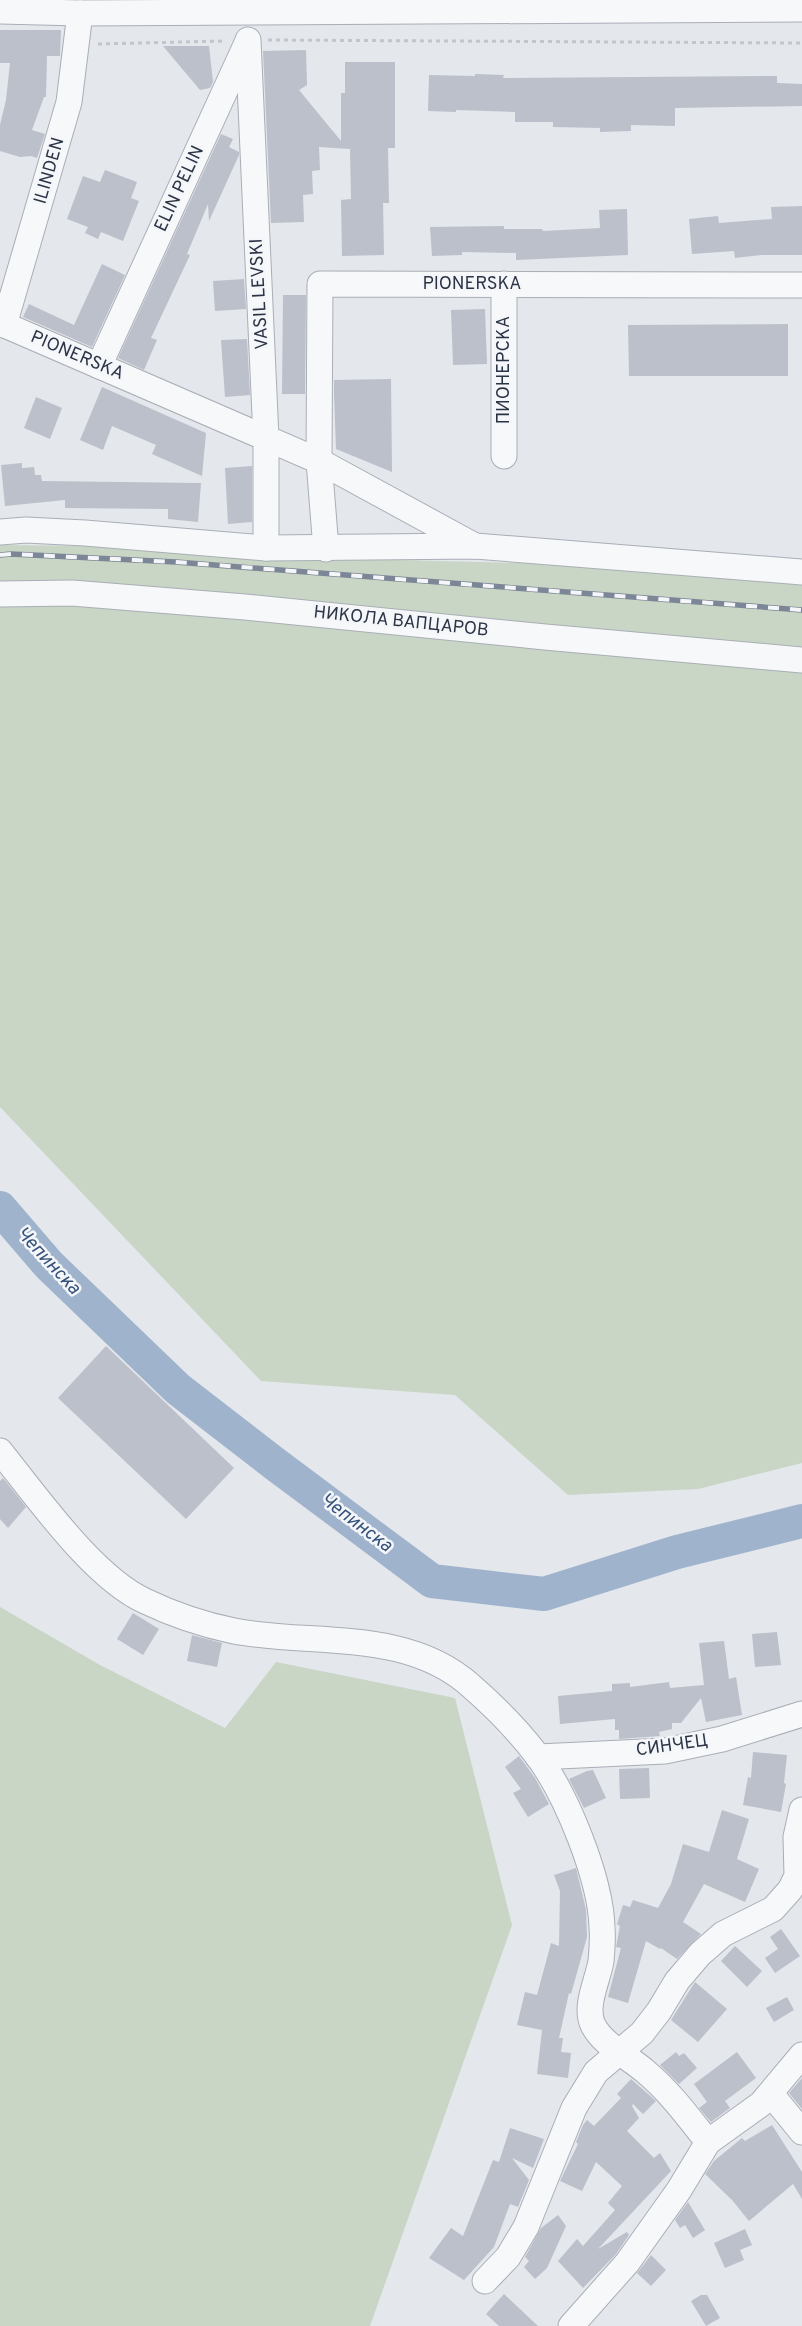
<svg xmlns="http://www.w3.org/2000/svg" width="802" height="2326" font-family="Overpass,sans-serif">
	<rect width="100%" height="100%" fill="#e4e7ec"/>
	<!-- green -->
	<g fill="#c9d6c5">
		<polygon points="0,545 100,546 210,555 561,564 802,582 802,1463 698,1489 568,1495 455,1395 261,1381 0,1107"/>
		<polygon points="0,1607 100,1665 225,1728 276,1662 455,1698 512,1925 370,2326 0,2326"/>
	</g>
	<g fill="none" stroke-linecap="round" stroke-linejoin="round">
		<!-- river -->
		<polyline stroke="#9fb4cc" stroke-width="34" points="0,1208 49,1265 178,1389 275,1464 432,1581 544,1594 677,1552 802,1521"/>
	</g>
	<!-- building -->
	<g fill="#bbc0ca">
		<polygon points="0,30 61,30 60,56 47,56 46,97 44,97 32,130 45,134 37,158 31,156 20,157 0,151 0,125 6,100 10,63 0,63"/>
		<polygon points="163,46 209,46 213,82 210,88 200,90"/>
		<polygon points="306,50 307,85 299,90 341,141 341,93 345,93 345,62 395,62 395,148 388,148 389,203 383,203 384,255 342,256 341,200 351,199 350,149 319,147 320,170 312,171 313,194 303,195 304,222 271,223 263,51"/>
		<polygon points="475,74 504,75 503,78 777,76 777,83 802,84 802,106 675,108 675,126 631,125 631,131 600,132 600,128 553,127 553,122 515,122 515,112 456,110 456,112 428,111 429,75 475,76"/>
		<polygon points="221,134 233,139 229,147 239,152 239,155 209,221 208,204 187,254 190,255 151,338 157,340 144,370 118,358"/>
		<polygon points="105,170 137,182 131,198 139,201 123,241 101,232 98,239 85,233 88,227 67,219 83,176 100,182"/>
		<polygon points="802,206 802,255 761,255 735,258 734,251 692,254 689,219 718,216 719,223 772,219 771,207"/>
		<polygon points="627,209 628,255 516,260 516,253 462,252 462,255 432,256 430,227 504,226 504,229 542,229 543,231 600,228 599,210"/>
		<polygon points="102,264 125,275 92,347 23,317 29,304 74,325"/>
		<polygon points="244,279 246,309 215,311 213,281"/>
		<polygon points="283,295 306,295 305,394 282,394"/>
		<polygon points="485,309 487,364 453,365 451,310"/>
		<polygon points="788,324 788,376 629,376 628,325"/>
		<polygon points="247,339 250,395 225,397 221,340"/>
		<polygon points="391,379 392,472 336,449 334,394 334,380"/>
		<polygon points="102,387 206,433 202,476 152,454 156,445 112,426 103,450 80,440"/>
		<polygon points="36,397 62,408 50,439 24,428"/>
		<polygon points="22,463 22,468 34,467 35,475 41,475 42,481 201,483 198,522 168,519 168,509 65,508 65,500 5,506 1,465"/>
		<polygon points="252,466 252,522 228,524 225,468"/>
		<polygon points="106,1346 234,1468 186,1519 58,1398"/>
		<polygon points="3,1478 26,1507 8,1528 0,1519 0,1481"/>
		<polygon points="133,1613 159,1629 143,1655 117,1639"/>
		<polygon points="777,1632 781,1665 755,1667 752,1634"/>
		<polygon points="192,1635 222,1643 217,1667 187,1661"/>
		<polygon points="724,1641 729,1679 736,1677 742,1715 706,1722 701,1698 681,1723 672,1723 672,1729 659,1732 660,1736 619,1739 619,1730 615,1730 615,1719 560,1724 558,1696 612,1691 612,1684 630,1683 630,1687 669,1682 670,1688 704,1685 699,1643"/>
		<polygon points="753,1752 787,1755 784,1783 786,1784 781,1812 743,1805 748,1777 751,1778"/>
		<polygon points="519,1756 535,1778 549,1804 528,1817 513,1793 521,1789 505,1767"/>
		<polygon points="649,1768 650,1798 620,1799 619,1769"/>
		<polygon points="593,1770 606,1798 584,1808 569,1779 587,1771"/>
		<polygon points="722,1810 749,1819 737,1859 759,1869 745,1902 704,1884 683,1922 701,1934 677,1959 661,1948 660,1949 646,1941 628,2003 608,1997 621,1948 616,1947 620,1926 617,1924 623,1905 630,1907 633,1900 658,1908 671,1884 683,1844 709,1852"/>
		<polygon points="576,1868 586,1910 587,1937 571,1994 569,1993 559,2038 563,2038 561,2052 571,2053 568,2078 537,2074 542,2030 517,2025 525,1992 537,1995 551,1943 559,1946 560,1891 554,1875"/>
		<polygon points="781,1929 800,1956 775,1973 765,1958 778,1949 770,1937"/>
		<polygon points="735,1946 762,1971 747,1987 721,1961"/>
		<polygon points="695,1982 727,2009 698,2042 671,2020"/>
		<polygon points="787,1997 794,2010 774,2022 766,2008"/>
		<polygon points="676,2052 679,2056 684,2053 697,2068 679,2084 660,2065"/>
		<polygon points="737,2052 756,2078 725,2101 730,2108 711,2122 699,2108 707,2102 694,2084"/>
		<polygon points="802,2078 802,2109 789,2093"/>
		<polygon points="631,2079 656,2101 643,2114 633,2104 632,2106 639,2118 627,2131 654,2158 660,2153 671,2171 598,2249 627,2232 629,2235 616,2254 583,2288 558,2261 577,2239 583,2246 615,2210 608,2203 622,2186 596,2162 582,2191 560,2181 578,2144 576,2142 583,2125 587,2120 594,2126 621,2098 617,2094"/>
		<polygon points="772,2125 802,2172 802,2199 793,2184 749,2221 732,2200 705,2174 714,2161 742,2138 745,2141"/>
		<polygon points="510,2128 544,2139 533,2168 512,2158 529,2180 527,2185 518,2207 510,2204 494,2247 464,2280 429,2258 451,2228 463,2236 493,2160 499,2162"/>
		<polygon points="688,2202 705,2230 693,2238 685,2225 680,2228 675,2220"/>
		<polygon points="558,2215 566,2226 547,2268 535,2279 524,2267 529,2261 525,2257 541,2228"/>
		<polygon points="745,2229 752,2245 740,2250 744,2260 725,2268 714,2243"/>
		<polygon points="651,2255 666,2270 651,2286 637,2273"/>
		<polygon points="504,2294 538,2326 499,2326 486,2314"/>
		<polygon points="701,2295 707,2295 720,2318 706,2326 691,2301"/>
	</g>
	<g fill="none" stroke-linecap="round" stroke-linejoin="round">
		<defs>
			<g id="minor">
				<polyline points="0,11 80,13 802,9"/>
				<polyline points="248,40 266,438 266,548"/>
				<polyline points="504,284 504,456"/>
				<polyline points="0,323 319,461 475,546"/>
				<polyline points="4,325 69,102 80,13"/>
				<polyline points="99,366 246,45"/>
				<polyline points="0,532 26,530 85,533 266,548 475,546 802,572"/>
				<polyline points="326,549 319,461 320,284 802,285"/>
				<polyline points="0,594 72,593 245,607 545,637 802,660"/>
				<path d="M0,1451C37,1497 93,1577 145,1601C172,1614 205,1625 234,1631C314,1646 406,1628 471,1686C495,1707 517,1729 536,1754C566,1793 601,1879 602,1928C603,1938 602,1950 601,1961C598,1980 584,2006 593,2025C603,2045 629,2057 646,2072C670,2092 689,2118 708,2142L761,2104L802,2055"/>
				<polyline points="538,1757 665,1751 722,1739 802,1714"/>
				<polyline points="771,2094 802,2132"/>
				<polyline points="485,2281 508,2257 526,2227 574,2108 596,2072 642,2033 659,2011 677,1981 700,1954 723,1934 773,1909 790,1890 797,1876 796,1837 802,1810"/>
				<polyline points="571,2326 627,2263 679,2190 708,2142"/>
			</g>
		</defs>
		<!-- minor casing -->
		<use href="#minor" stroke="#a9aeb7" stroke-width="27"/>
		<!-- path -->
		<g stroke="#c2c5cb" stroke-width="3" stroke-dasharray="4 4" stroke-linecap="butt">
			<polyline points="268,40 802,43"/>
			<polyline points="98,44 224,41"/>
		</g>
		<!-- minor -->
		<use href="#minor" stroke="#f7f8fa" stroke-width="25"/>
		<defs>
			<polyline id="rail" points="0,555 11,554 176,562 802,610"/>
		</defs>
		<!-- rail casing -->
		<use href="#rail" stroke="#7d8696" stroke-width="5.5"/>
		<!-- rail -->
		<use href="#rail" stroke="#f4f6f9" stroke-width="4" stroke-dasharray="11" stroke-linecap="butt"/>
	</g>
	<g text-anchor="middle" dominant-baseline="central" stroke-width="5" stroke-linejoin="round" paint-order="stroke">
		<!-- street labels -->
		<g font-size="18" fill="#2b3445" stroke="#f4f6f9">
			<text transform="translate(50 171) rotate(-74)">ILINDEN</text>
			<text transform="translate(180 189) rotate(-65)">ELIN PELIN</text>
			<text x="472" y="284">PIONERSKA</text>
			<text transform="translate(260 294) rotate(-93)">VASIL LEVSKI</text>
			<text transform="translate(77 356) rotate(23)">PIONERSKA</text>
			<text transform="translate(504 370) rotate(-90)">ПИОНЕРСКА</text>
			<text transform="translate(401 622) rotate(6)">НИКОЛА ВАПЦАРОВ</text>
			<text transform="translate(672 1746) rotate(-8)">СИНЧЕЦ</text>
		</g>
		<!-- water labels -->
		<g font-size="19" font-style="italic" fill="#34527a" stroke="#f4f6f9">
			<text transform="translate(48 1261) rotate(47)">Чепинска</text>
			<text transform="translate(356 1523) rotate(37)">Чепинска</text>
		</g>
	</g>
</svg>
